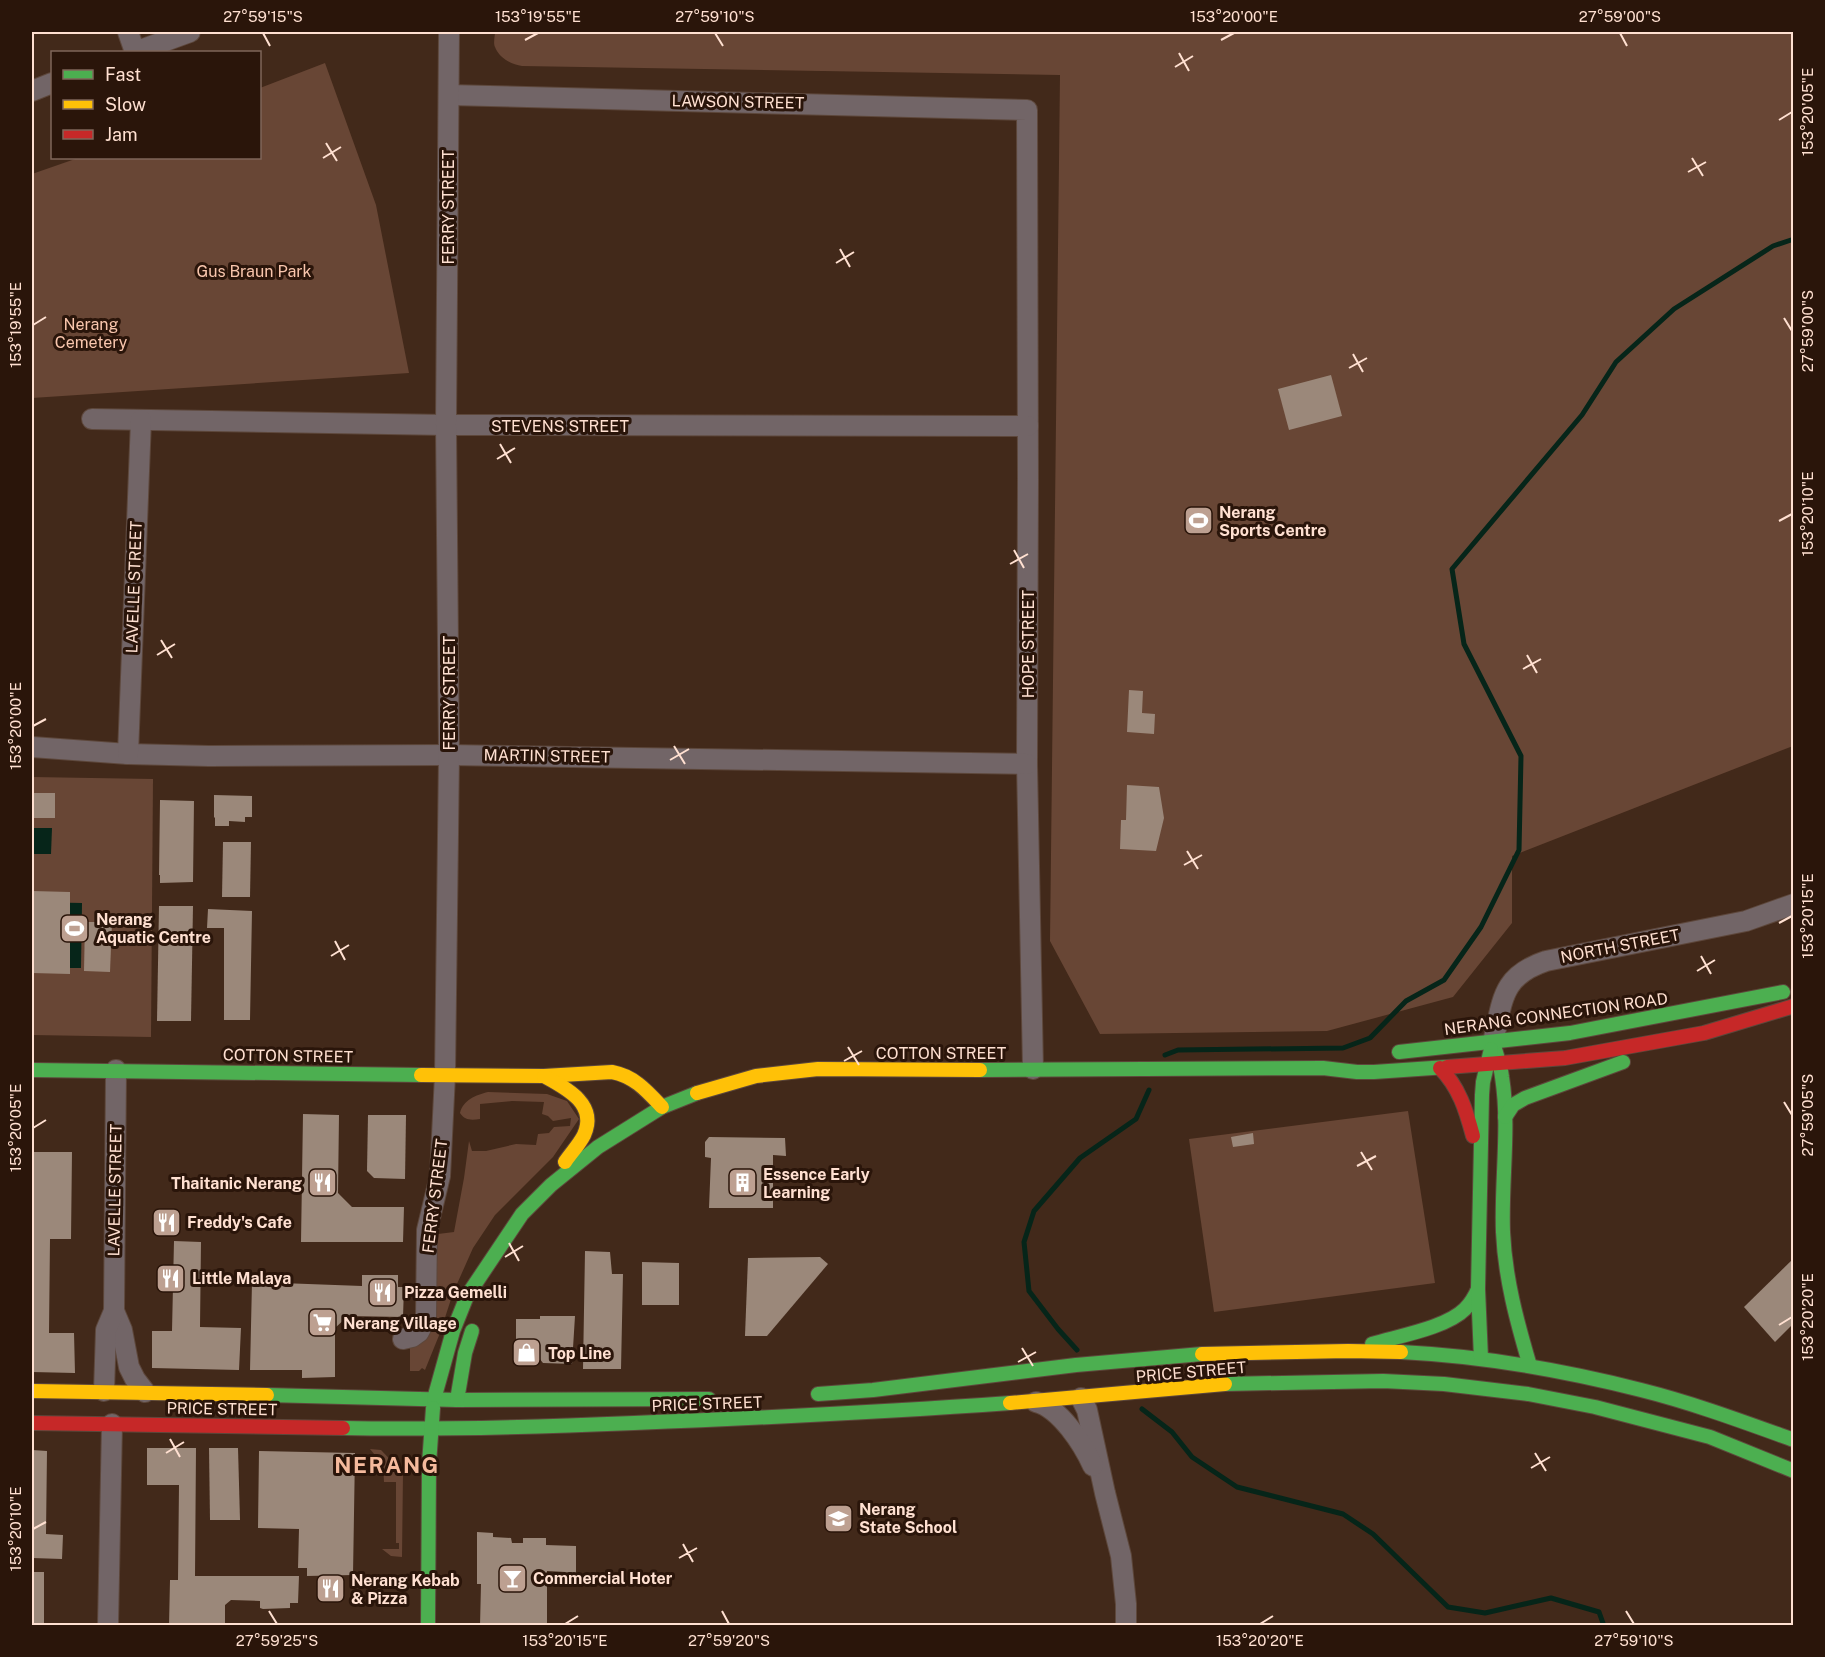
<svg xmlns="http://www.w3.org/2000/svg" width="1825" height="1657" font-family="'Public Sans',sans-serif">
	<rect width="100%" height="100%" fill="#42291a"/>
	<!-- green -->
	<g fill="#684635">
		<path d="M495,32H1793V746L1512,856V923L1453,997L1327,1031L1100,1034L1050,941L1060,75L522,66C511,64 499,58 495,47C493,43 495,36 495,32Z"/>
		<polygon points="325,63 376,205 409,373 32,398 32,174 78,158 260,158 260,88"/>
		<polygon points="32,777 153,779 151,1037 32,1035"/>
		<path d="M488,1092L547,1094L567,1101L579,1119L553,1157L495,1215L473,1248L453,1293L440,1333L425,1370L422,1368L419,1371H410V1347C426,1344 432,1332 435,1318L438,1234L454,1232L464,1178L469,1141L472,1151H486L516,1144L536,1145L538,1134L549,1133L554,1127L570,1126L571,1118L553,1121L548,1116L542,1114L544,1102L512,1101L480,1104V1119C472,1120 465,1121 460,1113C463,1100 476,1095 488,1092Z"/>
		<polygon points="1408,1111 1435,1283 1214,1312 1189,1139"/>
		<polygon points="370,1449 381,1450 403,1473 402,1557 391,1556 382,1549 399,1549 399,1543 396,1543 396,1482 384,1482 383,1465"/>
	</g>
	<!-- water -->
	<g fill="#062519">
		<polygon points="32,828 52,828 51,854 32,854"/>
		<polygon points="32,902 82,903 81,968 32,968"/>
	</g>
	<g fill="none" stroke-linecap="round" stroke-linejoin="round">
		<!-- stream -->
		<g stroke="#062519" stroke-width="5">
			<polyline points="1165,1055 1178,1050 1343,1048 1370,1038 1406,1001 1444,980 1481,927 1519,850 1521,756 1464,644 1452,569 1582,415 1616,362 1674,309 1773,246 1794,239"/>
			<polyline points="1077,1350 1058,1329 1029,1291 1024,1242 1034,1211 1080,1158 1136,1119 1149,1090"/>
			<polyline points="1142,1409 1172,1432 1192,1457 1237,1487 1343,1514 1373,1534 1448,1607 1485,1613 1551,1598 1599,1612 1604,1626"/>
		</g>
	</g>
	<!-- building -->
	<g fill="#9b887a">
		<polygon points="1331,375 1342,416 1289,430 1278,389"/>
		<polygon points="1129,690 1143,691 1142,713 1155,714 1154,734 1127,732"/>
		<polygon points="1127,785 1159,787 1164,818 1156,851 1120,849 1121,820 1126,820"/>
		<rect x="32" y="793" width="23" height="25"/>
		<polygon points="214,795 252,796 252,817 245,817 245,822 229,821 229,826 215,826 215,818 214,817"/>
		<polygon points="160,800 194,801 193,882 160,883 160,875 159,875"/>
		<polygon points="223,842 251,842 250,897 222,897"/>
		<polygon points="32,891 70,892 70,974 32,973"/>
		<polygon points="159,906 193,906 191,1021 157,1021"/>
		<polygon points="208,909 252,911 250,1020 224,1020 224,928 207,928"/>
		<polygon points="85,922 112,922 110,972 84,971"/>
		<polygon points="303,1114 339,1115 338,1193 352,1207 404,1207 403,1242 301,1242"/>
		<polygon points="368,1115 406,1115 405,1179 374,1178 367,1171"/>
		<polygon points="1253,1133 1254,1144 1233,1147 1231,1137"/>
		<polygon points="709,1137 785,1138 786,1156 773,1155 773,1208 709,1208 711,1158 705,1157 705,1142"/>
		<polygon points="32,1152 72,1152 71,1239 50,1239 49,1333 74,1333 75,1373 32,1372"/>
		<polygon points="174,1241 201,1242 200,1327 241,1328 239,1370 152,1368 152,1331 172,1331"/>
		<polygon points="585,1251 610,1252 612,1274 623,1274 621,1369 583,1369"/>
		<polygon points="820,1257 828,1264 767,1336 745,1336 748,1258"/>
		<polygon points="1794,1258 1794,1323 1775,1342 1744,1307"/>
		<polygon points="642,1262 679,1263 679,1305 642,1305"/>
		<polygon points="362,1275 398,1275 398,1287 404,1287 403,1317 348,1316 335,1328 335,1377 302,1378 302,1370 250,1370 252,1282 362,1286"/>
		<polygon points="540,1316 575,1316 572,1364 543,1363 539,1358 516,1358 516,1319 540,1319"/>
		<polygon points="147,1448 196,1448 195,1576 299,1576 298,1603 290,1603 290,1608 263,1609 260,1608 260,1601 231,1600 225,1605 225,1626 169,1626 170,1580 178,1580 179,1485 147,1485"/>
		<polygon points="209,1448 238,1448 240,1520 210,1520"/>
		<polygon points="32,1450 47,1451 46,1534 63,1535 62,1559 32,1558"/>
		<polygon points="259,1451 355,1453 353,1575 307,1576 307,1568 298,1568 299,1529 258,1528"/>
		<polygon points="477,1532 493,1533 493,1537 511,1538 512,1543 523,1543 523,1538 546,1538 546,1545 576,1546 576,1584 565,1585 565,1572 547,1571 547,1626 480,1626 481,1584 477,1584"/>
		<rect x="32" y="1572" width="12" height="54"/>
	</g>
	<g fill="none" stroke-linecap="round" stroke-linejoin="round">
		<defs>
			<g id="street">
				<polyline points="128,32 135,52 190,32"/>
				<polyline points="32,91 52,83"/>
				<polyline points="449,95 1027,110 1028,479 1027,764 1033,1069"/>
				<polyline points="92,419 446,425 1028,426"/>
				<polyline points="32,747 128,754 209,756 449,755 1027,764"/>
				<polyline points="128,754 141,420"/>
				<path d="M1493,1042C1503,1000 1501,976 1546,961L1746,921L1794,904"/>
				<polyline points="114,1311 122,1330 129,1367 135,1379 145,1392"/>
				<polyline points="403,1339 412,1337 419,1332 426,1318 427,1230 440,1176 445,1075 449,755 446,425 449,32"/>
				<polyline points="104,1391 106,1330 114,1311 116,1070"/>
				<polyline points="1081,1398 1087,1410 1105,1493 1121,1556 1126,1604 1126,1626"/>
				<path d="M1036,1402C1060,1408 1083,1444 1093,1466"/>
				<polyline points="108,1626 112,1424"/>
			</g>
			<g id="fast">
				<path d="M1494,1046C1497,1056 1501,1067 1502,1077C1510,1128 1501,1181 1503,1232C1505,1278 1517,1322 1530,1366"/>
				<polyline points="1399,1052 1570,1033 1783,992"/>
				<polyline points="32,1070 421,1075"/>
				<polyline points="980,1070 1323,1068 1357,1072 1374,1072 1447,1067"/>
				<polyline points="1505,1117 1513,1105 1525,1098 1623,1062"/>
				<path d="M1372,1344C1398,1336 1446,1328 1465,1309C1471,1303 1475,1296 1478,1289"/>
				<path d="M1401,1352C1482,1356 1562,1370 1641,1390C1693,1403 1744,1422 1794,1440"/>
				<polyline points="1481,1358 1478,1289 1482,1095 1483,1082 1491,1049"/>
				<polyline points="1225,1384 1383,1381 1444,1384 1528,1394 1595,1407 1710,1437 1794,1471"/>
				<polyline points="818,1394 873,1390 1076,1365 1202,1354"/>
				<polyline points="267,1395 457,1400 709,1399"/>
				<polyline points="434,1399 453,1331 467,1296 522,1214 551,1185 598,1147 662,1107 697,1093"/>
				<polyline points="457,1400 465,1353 472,1331"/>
				<path d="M343,1428C440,1430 537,1427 634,1423C760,1418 885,1412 1010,1403"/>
				<polyline points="428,1626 429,1464 433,1408"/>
			</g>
			<g id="slow">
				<path d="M421,1075L544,1076L612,1072C634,1076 647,1091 662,1107"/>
				<path d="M544,1076C566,1088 598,1104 584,1135C579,1145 571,1153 565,1162"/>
				<polyline points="697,1093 756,1076 818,1069 980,1070"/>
				<polyline points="1202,1354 1348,1351 1401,1352"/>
				<polyline points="32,1391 267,1395"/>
				<polyline points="1010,1403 1225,1384"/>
			</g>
			<g id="jam">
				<polyline points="1447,1067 1565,1058 1704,1033 1794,1006"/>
				<path d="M1440,1068C1459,1087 1466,1110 1473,1136"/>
				<polyline points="32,1423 343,1428"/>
			</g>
		</defs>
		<!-- street casing -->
		<use href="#street" stroke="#5d473b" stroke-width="22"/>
		<!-- fast casing -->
		<use href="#fast" stroke="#5d473b" stroke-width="16"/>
		<!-- slow casing -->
		<use href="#slow" stroke="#5d473b" stroke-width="16"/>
		<!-- jam casing -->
		<use href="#jam" stroke="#5d473b" stroke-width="16"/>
		<!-- street -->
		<use href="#street" stroke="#726567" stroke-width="20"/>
		<!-- fast -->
		<use href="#fast" stroke="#4caf50" stroke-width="14"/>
		<!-- slow -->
		<use href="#slow" stroke="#ffc107" stroke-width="14"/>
		<!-- jam -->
		<use href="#jam" stroke="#c62828" stroke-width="14"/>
	</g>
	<!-- ticks -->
	<path fill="none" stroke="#ffe0d1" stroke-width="2" d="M263,33L270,46M715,33L723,46M1620,33L1627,46M525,40L538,33M1221,40L1234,33M1179,53L1189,71M1175,67L1193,56M1779,120L1792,112M326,143L337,161M323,158L341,147M1692,158L1703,176M1688,172L1706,162M840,249L850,267M836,263L854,252M1784,318L1792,331M33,325L46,317M1353,354L1363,372M1349,368L1367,358M500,444L511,463M497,459L515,448M1779,521L1792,514M1014,550L1024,568M1010,564L1028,554M161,640L172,658M157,655L175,644M1527,655L1537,673M1523,669L1541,659M33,726L46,719M674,746L685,764M670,760L689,749M1187,851L1198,869M1184,865L1202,855M1779,923L1792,916M335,941L345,960M331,956L349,945M1701,956L1711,974M1697,971L1715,960M848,1047L859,1065M844,1061L862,1051M1784,1102L1792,1115M33,1128L46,1120M1361,1152L1372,1170M1357,1166L1376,1156M509,1243L519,1261M505,1257L523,1246M1779,1325L1792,1317M1022,1348L1033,1366M1018,1362L1036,1352M170,1439L180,1457M166,1453L184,1442M1535,1453L1546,1471M1531,1468L1550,1457M33,1529L46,1522M683,1544L693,1562M679,1558L697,1548M269,1611L277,1624M722,1611L729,1624M1626,1611L1634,1624M565,1624L578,1616M1260,1624L1273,1616"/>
	<!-- icons -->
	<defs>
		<symbol id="stadium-square" viewBox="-11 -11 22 22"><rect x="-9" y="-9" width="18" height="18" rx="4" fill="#bda091" stroke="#2a150a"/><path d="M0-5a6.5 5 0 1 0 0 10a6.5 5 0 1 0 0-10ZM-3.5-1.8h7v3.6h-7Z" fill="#fff"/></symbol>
		<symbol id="restaurant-square" viewBox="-11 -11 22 22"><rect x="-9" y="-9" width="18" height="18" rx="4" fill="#bda091" stroke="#2a150a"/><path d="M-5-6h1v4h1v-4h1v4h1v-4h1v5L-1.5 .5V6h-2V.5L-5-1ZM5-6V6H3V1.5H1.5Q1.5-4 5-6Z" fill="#fff"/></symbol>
		<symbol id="building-square" viewBox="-11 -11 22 22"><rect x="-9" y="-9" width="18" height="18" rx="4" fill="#bda091" stroke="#2a150a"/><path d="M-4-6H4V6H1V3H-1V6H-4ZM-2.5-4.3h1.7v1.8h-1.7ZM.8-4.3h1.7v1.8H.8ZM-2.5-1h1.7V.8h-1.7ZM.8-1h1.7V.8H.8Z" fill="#fff"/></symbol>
		<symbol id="supermarket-square" viewBox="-11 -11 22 22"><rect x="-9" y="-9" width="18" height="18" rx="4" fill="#bda091" stroke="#2a150a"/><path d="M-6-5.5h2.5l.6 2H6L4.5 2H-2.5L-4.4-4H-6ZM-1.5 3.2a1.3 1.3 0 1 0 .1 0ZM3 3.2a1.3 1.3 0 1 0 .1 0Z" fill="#fff"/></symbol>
		<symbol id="shop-square" viewBox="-11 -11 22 22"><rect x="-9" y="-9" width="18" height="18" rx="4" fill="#bda091" stroke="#2a150a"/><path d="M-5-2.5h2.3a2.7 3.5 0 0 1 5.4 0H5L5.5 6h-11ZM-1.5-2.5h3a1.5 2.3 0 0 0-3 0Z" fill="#fff"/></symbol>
		<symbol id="school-square" viewBox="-11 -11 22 22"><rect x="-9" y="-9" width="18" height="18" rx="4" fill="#bda091" stroke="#2a150a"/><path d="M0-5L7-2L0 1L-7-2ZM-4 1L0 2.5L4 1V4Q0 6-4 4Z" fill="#fff"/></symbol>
		<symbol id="bar-square" viewBox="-11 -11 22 22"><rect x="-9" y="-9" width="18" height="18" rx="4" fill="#bda091" stroke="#2a150a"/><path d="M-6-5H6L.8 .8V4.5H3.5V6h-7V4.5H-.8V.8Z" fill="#fff"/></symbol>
	</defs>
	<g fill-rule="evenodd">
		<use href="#stadium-square" x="1182" y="504" width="33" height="33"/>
		<use href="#stadium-square" x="58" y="912" width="33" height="33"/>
		<use href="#restaurant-square" x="306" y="1166" width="33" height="33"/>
		<use href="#building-square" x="726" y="1166" width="33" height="33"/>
		<use href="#restaurant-square" x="150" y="1206" width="33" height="33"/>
		<use href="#restaurant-square" x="154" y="1262" width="33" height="33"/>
		<use href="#restaurant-square" x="366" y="1276" width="33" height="33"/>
		<use href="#supermarket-square" x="306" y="1306" width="33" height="33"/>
		<use href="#shop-square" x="510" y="1336" width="33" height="33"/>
		<use href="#school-square" x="822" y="1502" width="33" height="33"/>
		<use href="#bar-square" x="496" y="1562" width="33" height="33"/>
		<use href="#restaurant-square" x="314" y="1572" width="33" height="33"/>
	</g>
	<g text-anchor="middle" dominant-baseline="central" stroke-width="6" stroke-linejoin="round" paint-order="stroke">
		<!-- street labels -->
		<g font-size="16" fill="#ffe0d1" stroke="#2a150a">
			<text transform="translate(738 102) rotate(1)">LAWSON STREET</text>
			<text transform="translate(448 207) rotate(-90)">FERRY STREET</text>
			<text x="560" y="426">STEVENS STREET</text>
			<text transform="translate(134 587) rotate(-88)">LAVELLE STREET</text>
			<text transform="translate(1028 644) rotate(-90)">HOPE STREET</text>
			<text transform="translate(449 693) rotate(-90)">FERRY STREET</text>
			<text transform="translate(547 756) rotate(1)">MARTIN STREET</text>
			<text transform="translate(1620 946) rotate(-11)">NORTH STREET</text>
			<text transform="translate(1556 1014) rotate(-8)">NERANG CONNECTION ROAD</text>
			<text x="941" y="1053">COTTON STREET</text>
			<text transform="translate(288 1056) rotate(1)">COTTON STREET</text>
			<text transform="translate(115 1190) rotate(-89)">LAVELLE STREET</text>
			<text transform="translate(435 1196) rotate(-83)">FERRY STREET</text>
			<text transform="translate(1191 1372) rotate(-5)">PRICE STREET</text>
			<text transform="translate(707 1404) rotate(-2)">PRICE STREET</text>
			<text transform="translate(222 1409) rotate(1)">PRICE STREET</text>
		</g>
		<!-- park labels -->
		<g font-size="16" fill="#f9c6ad" stroke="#2a150a">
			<text x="254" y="271">Gus Braun Park</text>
			<text x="91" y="324">Nerang<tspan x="91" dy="18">Cemetery</tspan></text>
		</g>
		<!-- poi labels -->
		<g font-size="16" font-weight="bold" fill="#ffe0d1" stroke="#2a150a" text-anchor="start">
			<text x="1219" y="512">Nerang<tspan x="1219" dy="18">Sports Centre</tspan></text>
			<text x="96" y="919">Nerang<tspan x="96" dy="18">Aquatic Centre</tspan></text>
			<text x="763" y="1174">Essence Early<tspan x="763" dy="18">Learning</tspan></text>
			<text x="302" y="1183" text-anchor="end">Thaitanic Nerang</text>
			<text x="187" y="1222">Freddy's Cafe</text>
			<text x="192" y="1278">Little Malaya</text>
			<text x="404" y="1292">Pizza Gemelli</text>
			<text x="343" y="1323">Nerang Village</text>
			<text x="548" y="1353">Top Line</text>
			<text x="859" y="1509">Nerang<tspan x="859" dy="18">State School</tspan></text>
			<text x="533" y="1578">Commercial Hoter</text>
			<text x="351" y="1580">Nerang Kebab<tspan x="351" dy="18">&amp; Pizza</tspan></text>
		</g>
		<!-- district labels -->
		<g font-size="22" font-weight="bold" letter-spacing="1.5" fill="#f5ba9d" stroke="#2a150a">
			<text x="387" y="1465">NERANG</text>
		</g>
	</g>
	<!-- border -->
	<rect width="1825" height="1657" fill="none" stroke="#2a150a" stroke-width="66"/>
	<!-- legend -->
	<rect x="51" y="51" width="210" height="108" fill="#2a150a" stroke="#7f665a" stroke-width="1.5"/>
	<rect x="63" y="70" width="30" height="9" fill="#4caf50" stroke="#7f665a" stroke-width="1.5"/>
	<text x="105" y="81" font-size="18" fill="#ffe0d1">Fast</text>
	<rect x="63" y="100" width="30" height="9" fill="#ffc107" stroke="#7f665a" stroke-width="1.5"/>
	<text x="105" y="111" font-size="18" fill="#ffe0d1">Slow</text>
	<rect x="63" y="130" width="30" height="9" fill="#c62828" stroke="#7f665a" stroke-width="1.5"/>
	<text x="105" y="141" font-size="18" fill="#ffe0d1">Jam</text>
	<rect x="33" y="33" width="1759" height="1591" fill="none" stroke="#ffe0d1" stroke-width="2"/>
	<g font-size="15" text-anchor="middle" fill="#ffe0d1">
		<text x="263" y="22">27°59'15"S</text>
		<text x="538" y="22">153°19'55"E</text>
		<text x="715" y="22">27°59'10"S</text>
		<text x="1234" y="22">153°20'00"E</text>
		<text x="1620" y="22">27°59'00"S</text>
		<text transform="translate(1808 112) rotate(-90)" y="5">153°20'05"E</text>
		<text transform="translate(16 325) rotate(-90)" y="5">153°19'55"E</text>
		<text transform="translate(1808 331) rotate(-90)" y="5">27°59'00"S</text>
		<text transform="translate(1808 514) rotate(-90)" y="5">153°20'10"E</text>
		<text transform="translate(16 726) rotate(-90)" y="5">153°20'00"E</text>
		<text transform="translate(1808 916) rotate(-90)" y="5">153°20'15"E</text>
		<text transform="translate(1808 1115) rotate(-90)" y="5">27°59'05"S</text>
		<text transform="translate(16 1128) rotate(-90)" y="5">153°20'05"E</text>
		<text transform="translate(1808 1317) rotate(-90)" y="5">153°20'20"E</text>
		<text transform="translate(16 1529) rotate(-90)" y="5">153°20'10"E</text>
		<text x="277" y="1646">27°59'25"S</text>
		<text x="565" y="1646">153°20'15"E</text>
		<text x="729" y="1646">27°59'20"S</text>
		<text x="1260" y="1646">153°20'20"E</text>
		<text x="1634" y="1646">27°59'10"S</text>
	</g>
</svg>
